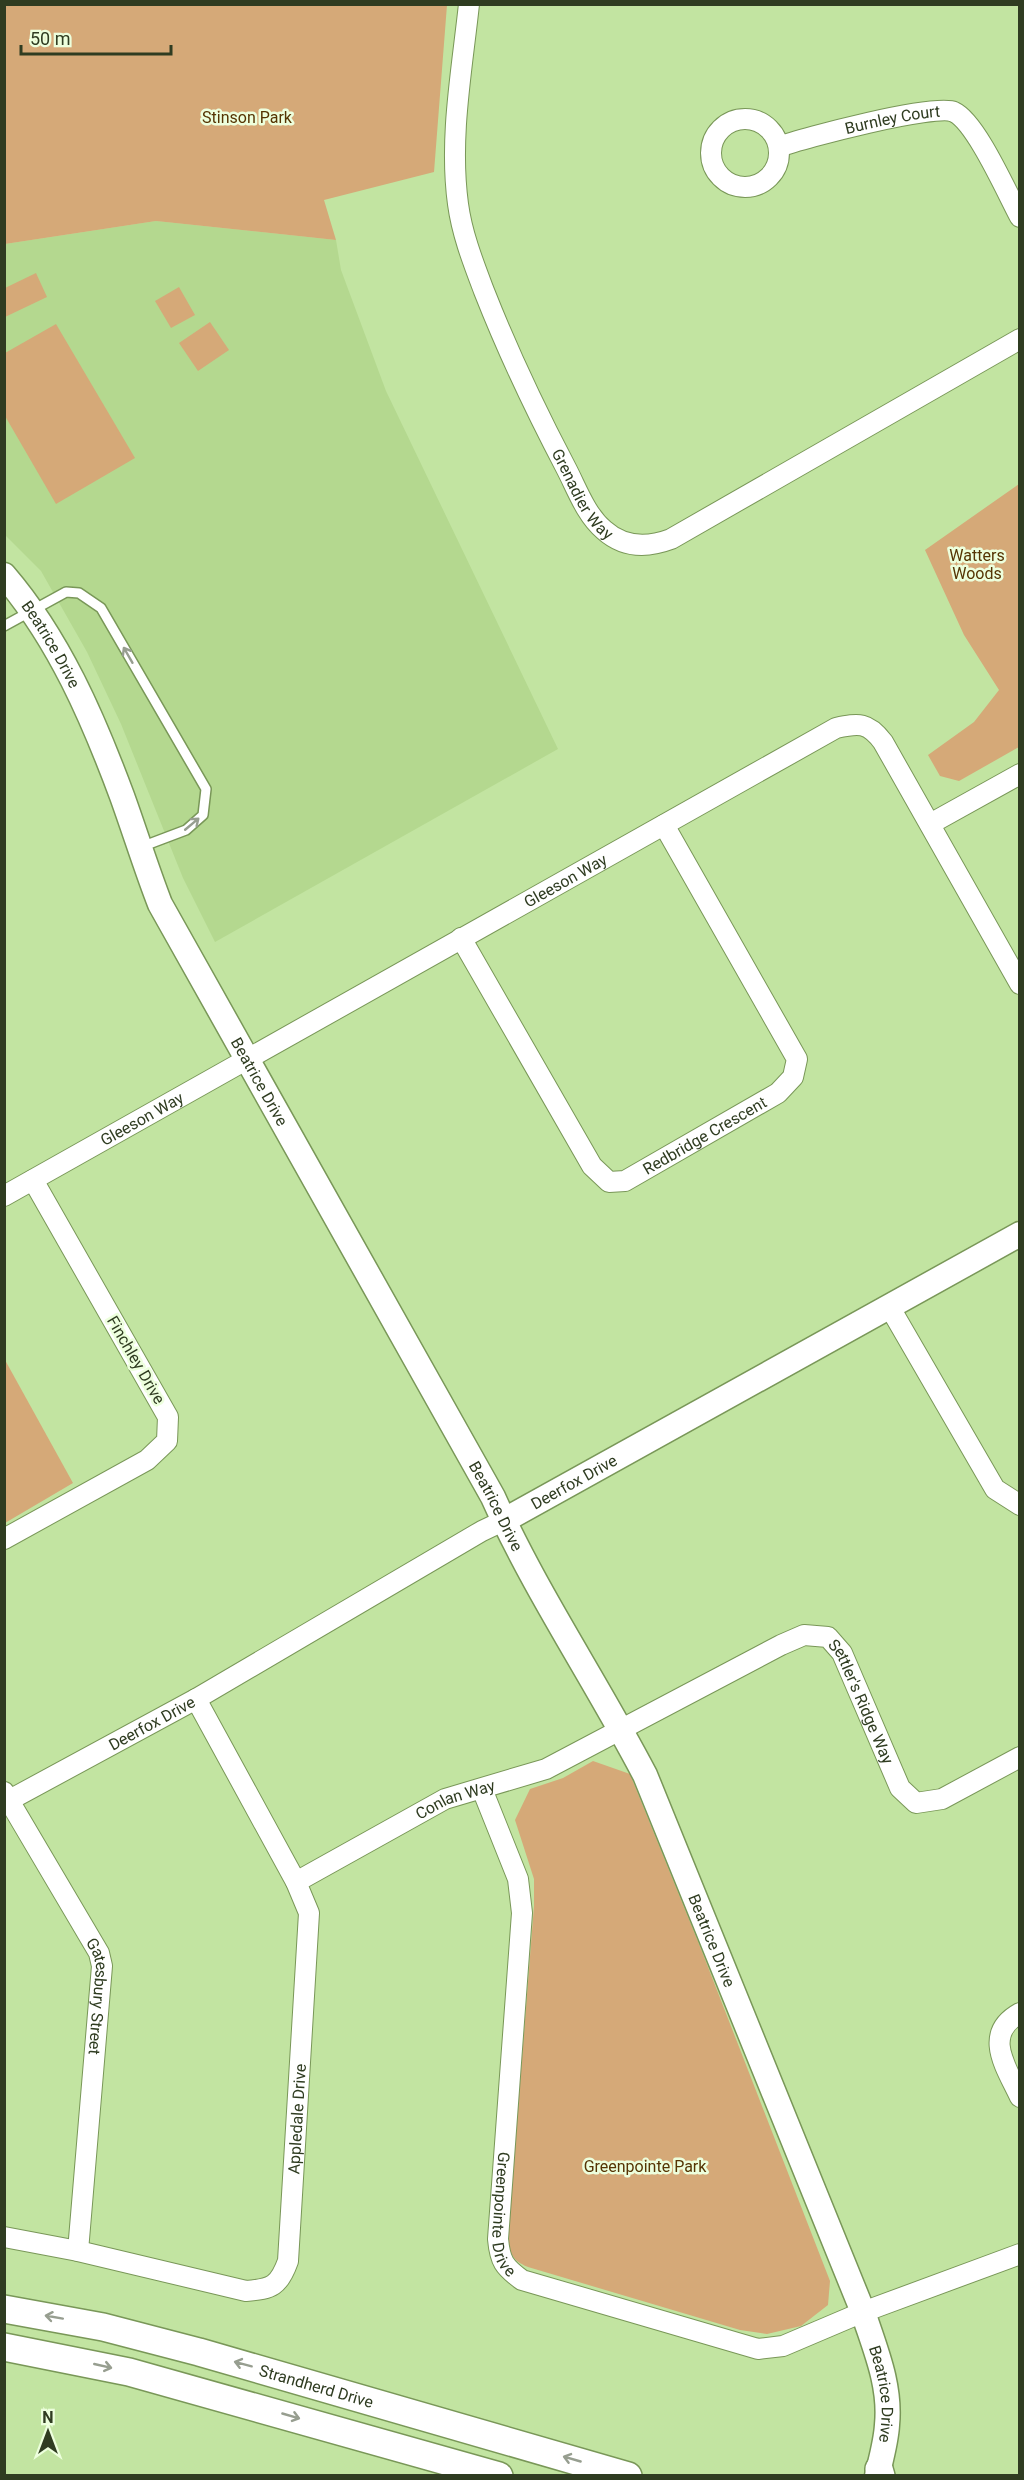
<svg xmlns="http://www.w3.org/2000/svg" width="1024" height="2480" font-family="Roboto,sans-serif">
	<rect width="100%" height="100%" fill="#c2e4a1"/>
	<!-- built -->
	<polygon fill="#b4d88f" points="156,221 336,240 341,270 386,391 558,749 215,942 183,878 121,724 87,652 41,571 5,535 5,244"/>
	<!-- green -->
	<g fill="#d5a978">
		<polygon points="5,4 447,5 434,172 324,200 336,240 156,221 5,244"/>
		<polygon points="36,273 47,297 5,317 5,288"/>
		<polygon points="179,287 195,315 171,328 155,301"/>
		<polygon points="210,322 229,350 198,371 179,343"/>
		<polygon points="56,324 135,458 56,504 5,416 5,353"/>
		<polygon points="1019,484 1019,747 959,781 940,776 928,755 974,722 999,690 964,635 925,550"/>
		<polygon points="5,1360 73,1483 5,1523 4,1523"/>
		<path d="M593,1761L630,1774L701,1949L830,2281L828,2305L801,2326L767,2334L740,2330L528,2267C511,2260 509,2252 508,2235L534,1906V1879L515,1820L530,1789L563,1778Z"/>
	</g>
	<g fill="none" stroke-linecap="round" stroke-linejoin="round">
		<defs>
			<polyline id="service" points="4,626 66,592 79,593 101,608 206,789 203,815 186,830 141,847"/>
			<g id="minor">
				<path id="s1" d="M469,4C462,70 449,138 458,204C462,234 473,262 484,291C508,352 536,411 566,468C577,489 586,515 604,530C624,548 647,548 671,539L1020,339"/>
				<circle cx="745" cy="153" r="34"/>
				<path id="s2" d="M779,147C803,138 936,103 954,112C976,122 1007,193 1020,217"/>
				<polyline points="930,824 1020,774"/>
				<path id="s3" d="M461,938L592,1166L609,1182L625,1181L778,1093L793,1077L797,1059L664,825"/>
				<path id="s4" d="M4,1196L836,728C859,723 868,722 883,742L1020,984"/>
				<polyline points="889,1306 995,1489 1020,1505"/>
				<polyline points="4,1539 147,1460 167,1441 168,1417 33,1180"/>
				<path id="s5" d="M482,1789L518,1879L522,1913L498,2239C500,2261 504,2267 522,2280L758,2349L783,2346L863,2312L1020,2254"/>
				<path id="s6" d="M4,1792L99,1953L102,1966L78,2251"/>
				<path id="s7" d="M4,1803L196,1699L482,1531L503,1521"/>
				<path id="s8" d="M296,1882L445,1799L546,1769L781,1645L804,1635L828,1637L842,1653L900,1788L916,1803L942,1799L1020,1757"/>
				<path d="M1020,2013C982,2034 1006,2067 1020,2097"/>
				<path id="s9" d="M4,2237L78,2251L246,2291C272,2289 279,2286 288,2261L309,1913L296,1882L196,1699"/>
			</g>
			<g id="tertiary">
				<path id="s10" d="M4,575C59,639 93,718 122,796C135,832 146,868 160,904L493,1497C536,1593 596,1681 645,1775L863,2312C875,2349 891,2385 887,2425C886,2442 881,2459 877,2476"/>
				<path id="s11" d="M503,1521L1020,1234"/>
			</g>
			<g id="secondary">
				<path id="s12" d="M4,2309L103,2327L199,2352L628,2476"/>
				<polyline points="4,2347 129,2372 499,2476"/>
				<polyline points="879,2469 881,2476"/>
			</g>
		</defs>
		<!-- service casing -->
		<use href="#service" stroke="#799758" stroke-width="12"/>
		<!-- minor casing -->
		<use href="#minor" stroke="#799758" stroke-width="22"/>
		<!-- tertiary casing -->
		<use href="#tertiary" stroke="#799758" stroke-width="27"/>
		<!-- secondary casing -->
		<use href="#secondary" stroke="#799758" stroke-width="30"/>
		<!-- service -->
		<use href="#service" stroke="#fff" stroke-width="9"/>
		<!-- minor -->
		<use href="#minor" stroke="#fff" stroke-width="20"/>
		<!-- tertiary -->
		<use href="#tertiary" stroke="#fff" stroke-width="24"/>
		<!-- secondary -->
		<use href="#secondary" stroke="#fff" stroke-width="27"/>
	</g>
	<!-- one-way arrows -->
	<defs><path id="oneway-shaft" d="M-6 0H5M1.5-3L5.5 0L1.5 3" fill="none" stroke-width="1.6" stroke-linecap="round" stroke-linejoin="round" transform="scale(1.5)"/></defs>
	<g stroke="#979e90">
		<use href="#oneway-shaft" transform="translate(128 655) rotate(-120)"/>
		<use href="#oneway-shaft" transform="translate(192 824) rotate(-40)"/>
		<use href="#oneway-shaft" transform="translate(54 2317) rotate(-170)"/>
		<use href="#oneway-shaft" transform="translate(243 2364) rotate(-165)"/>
		<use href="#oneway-shaft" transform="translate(103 2366) rotate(13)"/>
		<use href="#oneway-shaft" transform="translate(291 2416) rotate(16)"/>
		<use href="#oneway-shaft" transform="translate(572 2459) rotate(-164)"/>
	</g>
	<g text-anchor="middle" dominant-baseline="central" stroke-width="5" stroke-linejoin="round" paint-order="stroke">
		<!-- park labels -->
		<g font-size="16" fill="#553403" stroke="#edffdd">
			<text x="247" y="117">Stinson Park</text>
			<text x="977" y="555">Watters<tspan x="977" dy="18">Woods</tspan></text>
			<text x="645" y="2166">Greenpointe Park</text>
		</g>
		<!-- street labels -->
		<g font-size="16" fill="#2f3c21" stroke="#edffdd">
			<text stroke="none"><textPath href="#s2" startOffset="117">Burnley Court</textPath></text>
			<text stroke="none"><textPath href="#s1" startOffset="518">Grenadier Way</textPath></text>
			<text stroke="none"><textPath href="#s10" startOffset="84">Beatrice Drive</textPath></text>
			<text stroke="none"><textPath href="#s4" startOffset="644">Gleeson Way</textPath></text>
			<text stroke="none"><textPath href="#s10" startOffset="570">Beatrice Drive</textPath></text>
			<text stroke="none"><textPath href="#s4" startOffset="158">Gleeson Way</textPath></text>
			<text stroke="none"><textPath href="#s3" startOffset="394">Redbridge Crescent</textPath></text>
			<text transform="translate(136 1360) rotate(60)">Finchley Drive</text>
			<text stroke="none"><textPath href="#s11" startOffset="81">Deerfox Drive</textPath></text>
			<text stroke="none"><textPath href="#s10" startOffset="1056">Beatrice Drive</textPath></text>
			<text stroke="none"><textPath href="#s8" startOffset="664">Settler's Ridge Way</textPath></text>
			<text stroke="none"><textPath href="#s7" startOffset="168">Deerfox Drive</textPath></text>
			<text stroke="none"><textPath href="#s8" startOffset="180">Conlan Way</textPath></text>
			<text stroke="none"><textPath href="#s10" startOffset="1542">Beatrice Drive</textPath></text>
			<text stroke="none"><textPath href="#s6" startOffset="230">Gatesbury Street</textPath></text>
			<text stroke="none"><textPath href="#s9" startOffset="447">Appledale Drive</textPath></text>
			<text stroke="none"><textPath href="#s5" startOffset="434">Greenpointe Drive</textPath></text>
			<text stroke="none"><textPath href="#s12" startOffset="322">Strandherd Drive</textPath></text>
			<text stroke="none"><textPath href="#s10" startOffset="2028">Beatrice Drive</textPath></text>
		</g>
	</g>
	<!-- border -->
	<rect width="1024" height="2480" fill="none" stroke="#2f3c21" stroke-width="12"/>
	<!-- north arrow -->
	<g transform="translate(48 2432)" stroke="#edffdd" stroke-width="4.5" paint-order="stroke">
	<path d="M0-4.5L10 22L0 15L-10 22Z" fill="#2f3c21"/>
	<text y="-9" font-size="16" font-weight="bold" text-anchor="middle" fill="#2f3c21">N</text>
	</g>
	<!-- scale -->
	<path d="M21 45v9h150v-9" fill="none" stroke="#2f3c21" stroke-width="3"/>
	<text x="30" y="45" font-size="18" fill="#2f3c21" stroke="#edffdd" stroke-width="4.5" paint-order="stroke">50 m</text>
</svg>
